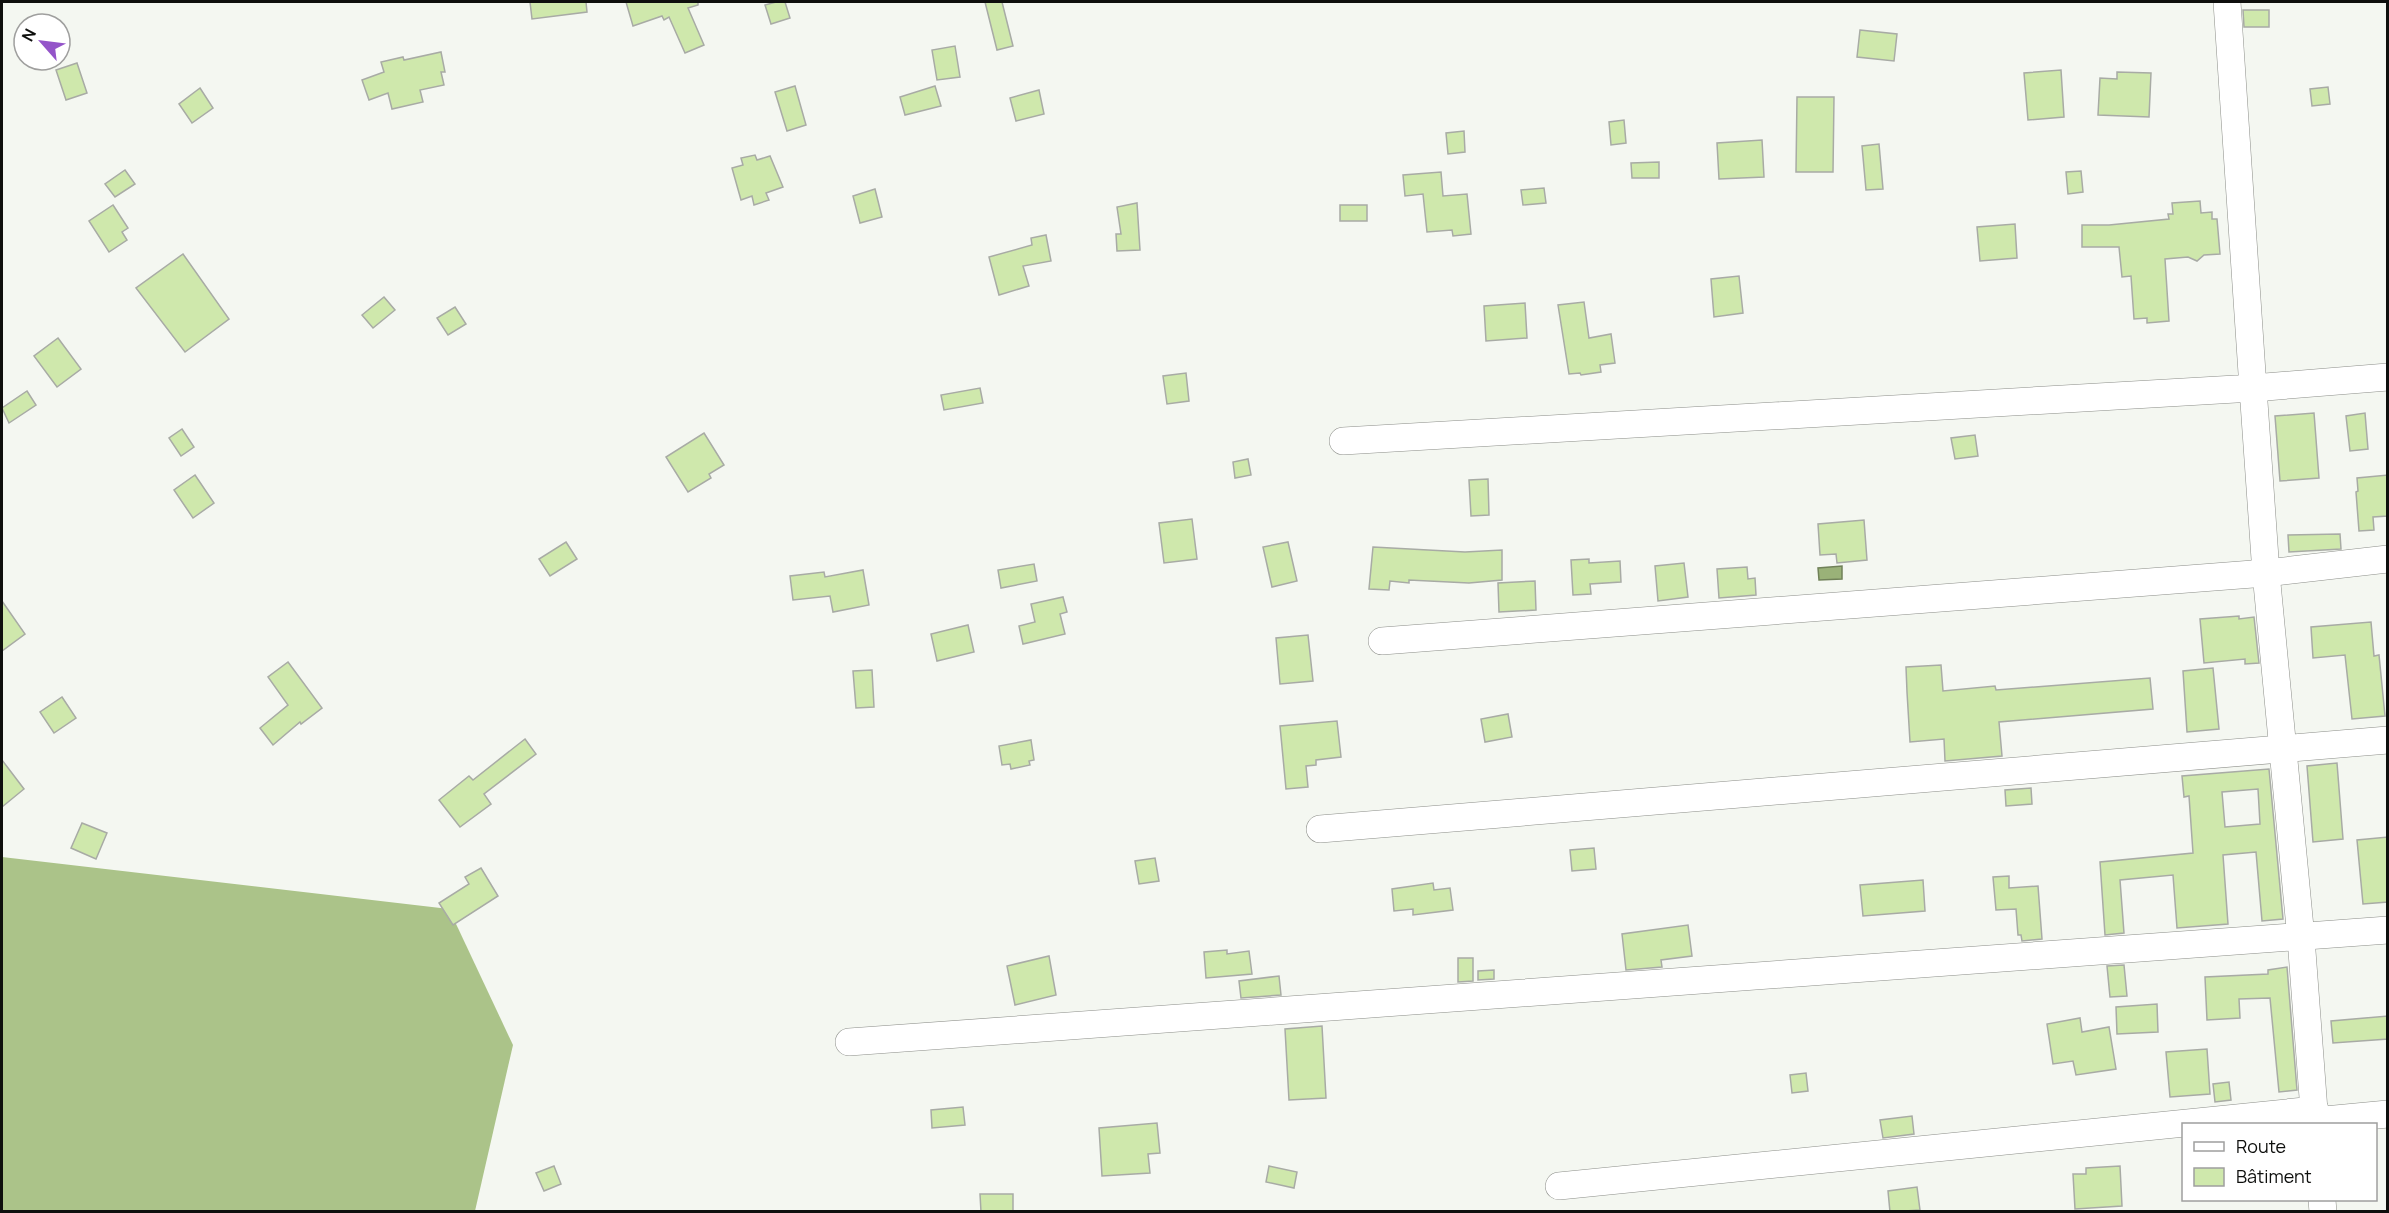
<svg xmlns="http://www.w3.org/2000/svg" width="2389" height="1213" font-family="Manrope,sans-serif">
	<rect width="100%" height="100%" fill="#f4f7f1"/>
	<!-- forest -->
	<polygon fill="#abc389" points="2,857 449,909 513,1045 475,1211 2,1212"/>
	<!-- water -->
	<polygon fill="#9ab278" stroke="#708158" stroke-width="1.5" points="1842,566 1842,579 1819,580 1818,568"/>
	<!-- building -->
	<g fill="#cfe8ac" stroke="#a8aba5" stroke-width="1.5" fill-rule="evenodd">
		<polygon points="530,2 586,2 587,12 532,19"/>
		<polygon points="626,2 698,2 698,5 688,8 704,45 685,53 669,17 664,20 662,16 633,26"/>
		<polygon points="776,2 785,2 790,18 771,24 765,5"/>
		<polygon points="985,2 1002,2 1013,46 997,50"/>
		<polygon points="2243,10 2269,10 2269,27 2244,27"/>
		<polygon points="1860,30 1897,34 1894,61 1857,57"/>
		<polygon points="955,46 960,77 937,80 932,50"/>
		<polygon points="441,52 445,72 441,72 444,85 420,90 423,102 392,109 388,93 369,100 362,80 384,72 381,62 403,57 404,60"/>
		<polygon points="77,63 87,93 66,100 56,70"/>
		<polygon points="2061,70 2064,117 2028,120 2024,73"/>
		<polygon points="2117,72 2151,73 2149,117 2098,115 2100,78 2117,79"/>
		<polygon points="795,86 806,125 787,131 775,92"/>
		<polygon points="935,86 941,106 905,115 900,97"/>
		<polygon points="2328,87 2330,104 2312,106 2310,89"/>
		<polygon points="200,88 213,108 192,123 179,104"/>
		<polygon points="1039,90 1044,114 1016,121 1010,98"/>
		<polygon points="1797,97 1834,97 1833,172 1796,172"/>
		<polygon points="1624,120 1626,143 1611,145 1609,122"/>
		<polygon points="1464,131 1465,152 1448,154 1446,133"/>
		<polygon points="1762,140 1764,177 1719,179 1717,143"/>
		<polygon points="1879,144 1883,189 1866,190 1862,146"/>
		<polygon points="755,155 757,160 770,156 783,187 766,193 769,200 754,205 752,196 741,200 732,168 743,165 741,158"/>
		<polygon points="1659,162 1659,178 1632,178 1631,163"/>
		<polygon points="125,170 135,184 115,197 105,184"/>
		<polygon points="2081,171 2083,192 2068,194 2066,172"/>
		<polygon points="1441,172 1443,196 1467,194 1471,234 1453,236 1452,230 1427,232 1423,194 1405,196 1403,175"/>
		<polygon points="1544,188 1546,203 1523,205 1521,190"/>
		<polygon points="875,189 882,217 860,223 853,196"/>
		<polygon points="2200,201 2201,213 2212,212 2212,219 2217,219 2220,254 2204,255 2197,261 2188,257 2165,259 2169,321 2147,323 2147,318 2134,319 2131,276 2122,277 2119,247 2082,247 2082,225 2109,225 2169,219 2168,214 2173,214 2172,203"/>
		<polygon points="1137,203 1140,250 1117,251 1116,234 1121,234 1117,207"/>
		<polygon points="113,205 128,228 122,232 127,240 109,252 89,221"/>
		<rect x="1340" y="205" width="27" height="16"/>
		<polygon points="2015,224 2017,258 1980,261 1977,227"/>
		<polygon points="1046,235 1051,261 1023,266 1029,286 999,295 989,257 1032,245 1031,238"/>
		<polygon points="183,254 229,319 185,352 136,288"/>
		<polygon points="1739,276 1743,313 1714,317 1711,279"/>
		<polygon points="384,297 395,310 373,328 362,315"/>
		<polygon points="1584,302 1589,338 1611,334 1615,363 1600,365 1601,372 1581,375 1580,373 1569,374 1558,305"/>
		<polygon points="1525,303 1527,338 1486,341 1484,306"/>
		<polygon points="455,307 466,324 448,335 437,318"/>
		<polygon points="58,338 81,369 57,387 34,356"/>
		<polygon points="1186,373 1189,401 1167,404 1163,376"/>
		<polygon points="980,388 983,403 944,410 941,395"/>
		<polygon points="27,391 36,405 9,423 2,408"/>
		<polygon points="2314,413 2319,478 2280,481 2275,416"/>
		<polygon points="2365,413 2368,449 2350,451 2346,416"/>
		<polygon points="182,429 194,447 181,456 169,438"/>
		<polygon points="704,433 724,465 709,474 711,478 688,492 666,457"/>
		<polygon points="1975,435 1978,456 1955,459 1951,438"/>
		<polygon points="1248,459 1251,475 1235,478 1233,462"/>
		<polygon points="195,475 214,503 193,518 174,490"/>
		<polygon points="2388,475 2388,516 2373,517 2374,530 2359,531 2356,492 2358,491 2357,478"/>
		<polygon points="1488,479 1489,515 1471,516 1469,480"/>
		<polygon points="1192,519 1197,559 1164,563 1159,523"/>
		<polygon points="1864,520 1867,560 1837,563 1836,554 1820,555 1818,524"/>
		<polygon points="2340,534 2341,549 2289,552 2288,535"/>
		<polygon points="566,542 577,559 550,576 539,559"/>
		<polygon points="1288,542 1297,581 1272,587 1263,547"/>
		<polygon points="1373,547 1465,552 1502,550 1502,580 1469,583 1409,580 1409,583 1390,581 1389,590 1369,589"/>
		<polygon points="1589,559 1589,563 1620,561 1621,582 1590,584 1591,594 1573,595 1571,560"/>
		<polygon points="1684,563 1688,597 1658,601 1655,566"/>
		<polygon points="1034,564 1037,581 1001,588 998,570"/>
		<polygon points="1747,567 1748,579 1755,578 1756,595 1719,598 1717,569"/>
		<polygon points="863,570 869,605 833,612 830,596 793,600 790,576 824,572 825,577"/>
		<polygon points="1535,581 1536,610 1499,612 1498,583"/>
		<polygon points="1063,597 1067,612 1060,614 1065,634 1023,644 1019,626 1035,622 1031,604"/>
		<polygon points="2,601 25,634 2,651"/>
		<polygon points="2239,616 2239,619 2254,617 2259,663 2245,664 2245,659 2204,663 2200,619"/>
		<polygon points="2371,622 2374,656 2379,655 2385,716 2352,719 2345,655 2313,658 2311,627"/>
		<polygon points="968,625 974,652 937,661 931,634"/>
		<polygon points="1308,635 1313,681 1280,684 1276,638"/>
		<polygon points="288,662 322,708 301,724 300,722 273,745 260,728 288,705 268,677"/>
		<polygon points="1941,665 1943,691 1995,686 1996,690 2150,678 2153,709 1999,722 2002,756 1945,761 1944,739 1910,742 1907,692 1906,667"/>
		<polygon points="2213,668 2219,729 2187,732 2183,671"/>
		<polygon points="872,670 874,707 856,708 853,671"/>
		<polygon points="62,697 76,718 54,733 40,712"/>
		<polygon points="1508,714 1512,737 1485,742 1481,719"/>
		<polygon points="1337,721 1341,757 1316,760 1316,765 1306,766 1308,787 1286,789 1280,726"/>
		<polygon points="525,739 536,754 484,794 491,804 460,827 439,800 469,776 473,780"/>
		<polygon points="1031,740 1034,760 1029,761 1030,765 1011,769 1010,764 1002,765 999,746"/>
		<polygon points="2,760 24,789 2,807"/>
		<polygon points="2337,763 2343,839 2313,842 2307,766"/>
		<path d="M2269,769L2283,919L2262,921L2256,852L2223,855L2228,924L2177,928L2173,875L2120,880L2124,933L2105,935L2100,862L2193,853L2189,796L2184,797L2182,776ZM2258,789L2260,824L2225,827L2222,792Z"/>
		<polygon points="2031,788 2032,804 2006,806 2005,790"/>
		<polygon points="82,823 107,833 96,859 71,848"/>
		<polygon points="2388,837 2388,902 2363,904 2357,840"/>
		<polygon points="1594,848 1596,869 1572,871 1570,850"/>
		<polygon points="1155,858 1159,881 1139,884 1135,861"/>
		<polygon points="481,868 498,896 453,925 439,903 469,884 465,877"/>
		<polygon points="2009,876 2009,888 2038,886 2042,939 2022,941 2021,935 2018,935 2016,909 1996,910 1993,877"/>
		<polygon points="1923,880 1925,911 1863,916 1860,885"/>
		<polygon points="1433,883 1434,890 1450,888 1453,910 1413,915 1413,909 1394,911 1392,889"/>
		<polygon points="1688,925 1692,956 1661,960 1662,967 1626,970 1622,934"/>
		<polygon points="1227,950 1227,954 1249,951 1252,974 1206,978 1204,952"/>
		<polygon points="1049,956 1056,995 1015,1005 1007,966"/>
		<polygon points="1458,958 1473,958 1473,981 1458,982"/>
		<polygon points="2124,965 2127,996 2110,997 2107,966"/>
		<polygon points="2287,967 2297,1090 2279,1092 2270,998 2239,999 2240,1018 2207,1020 2205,977 2268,974 2268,970"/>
		<polygon points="1494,970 1494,979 1478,980 1478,971"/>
		<polygon points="1279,976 1281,995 1241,998 1239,981"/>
		<polygon points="2157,1004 2158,1032 2117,1034 2116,1007"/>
		<polygon points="2388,1016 2388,1039 2333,1043 2331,1021"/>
		<polygon points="2080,1018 2082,1032 2109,1027 2116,1069 2076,1075 2073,1061 2053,1064 2047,1024"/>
		<polygon points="1322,1026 1326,1098 1289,1100 1285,1029"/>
		<polygon points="2207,1049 2210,1094 2170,1097 2166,1052"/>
		<polygon points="1806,1073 1808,1091 1792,1093 1790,1075"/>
		<polygon points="2229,1082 2231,1100 2215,1102 2213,1084"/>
		<polygon points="963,1107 965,1125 932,1128 931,1110"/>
		<polygon points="1912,1116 1914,1134 1883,1138 1880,1120"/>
		<polygon points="1157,1123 1160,1153 1148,1154 1150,1173 1102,1176 1099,1128"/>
		<polygon points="554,1166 561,1184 544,1191 536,1173"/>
		<polygon points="1269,1166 1297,1172 1294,1188 1266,1182"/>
		<polygon points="2120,1166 2122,1206 2075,1209 2073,1174 2086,1174 2086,1168"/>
		<polygon points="1917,1187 1920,1210 1890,1212 1888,1191"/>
		<polygon points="980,1194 1013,1194 1013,1212 981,1212"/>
	</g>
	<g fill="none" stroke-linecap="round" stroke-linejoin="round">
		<defs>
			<g id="minor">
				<polyline points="1343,441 2253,388 2227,2"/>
				<polyline points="1382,641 2266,573 2388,559"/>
				<polyline points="1320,829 2388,740"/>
				<polyline points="849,1042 2388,930"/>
				<polyline points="2314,1121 2388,1114"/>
				<polyline points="2315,1124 2301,938 2266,573 2253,388 2388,377"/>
				<polyline points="1559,1186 2315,1110"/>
				<polyline points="2322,1200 2323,1212"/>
			</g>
		</defs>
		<!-- minor casing -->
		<use href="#minor" stroke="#8c8e89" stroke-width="28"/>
		<!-- minor -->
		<use href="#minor" stroke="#fff" stroke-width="27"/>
	</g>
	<!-- border -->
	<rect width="2389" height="1213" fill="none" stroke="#0e0f0d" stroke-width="6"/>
	<!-- legend -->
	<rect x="2182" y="1123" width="195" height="78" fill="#ffffff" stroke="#9f9f9e" stroke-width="1.5"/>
	<rect x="2194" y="1142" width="30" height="9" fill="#ffffff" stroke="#9f9f9e" stroke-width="1.5"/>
	<text x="2236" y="1153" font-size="18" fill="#0e0f0d">Route</text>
	<rect x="2194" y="1168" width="30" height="18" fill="#cfe8ac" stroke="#9f9f9e" stroke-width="1.5"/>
	<text x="2236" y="1183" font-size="18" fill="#0e0f0d">Bâtiment</text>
	<!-- north arrow -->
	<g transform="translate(42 42) rotate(298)"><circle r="28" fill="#ffffff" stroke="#9f9f9e" stroke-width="1.5"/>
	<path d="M0-4.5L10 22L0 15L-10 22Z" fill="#9454c9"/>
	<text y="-9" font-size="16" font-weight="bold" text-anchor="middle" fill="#0e0f0d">N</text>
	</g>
</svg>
